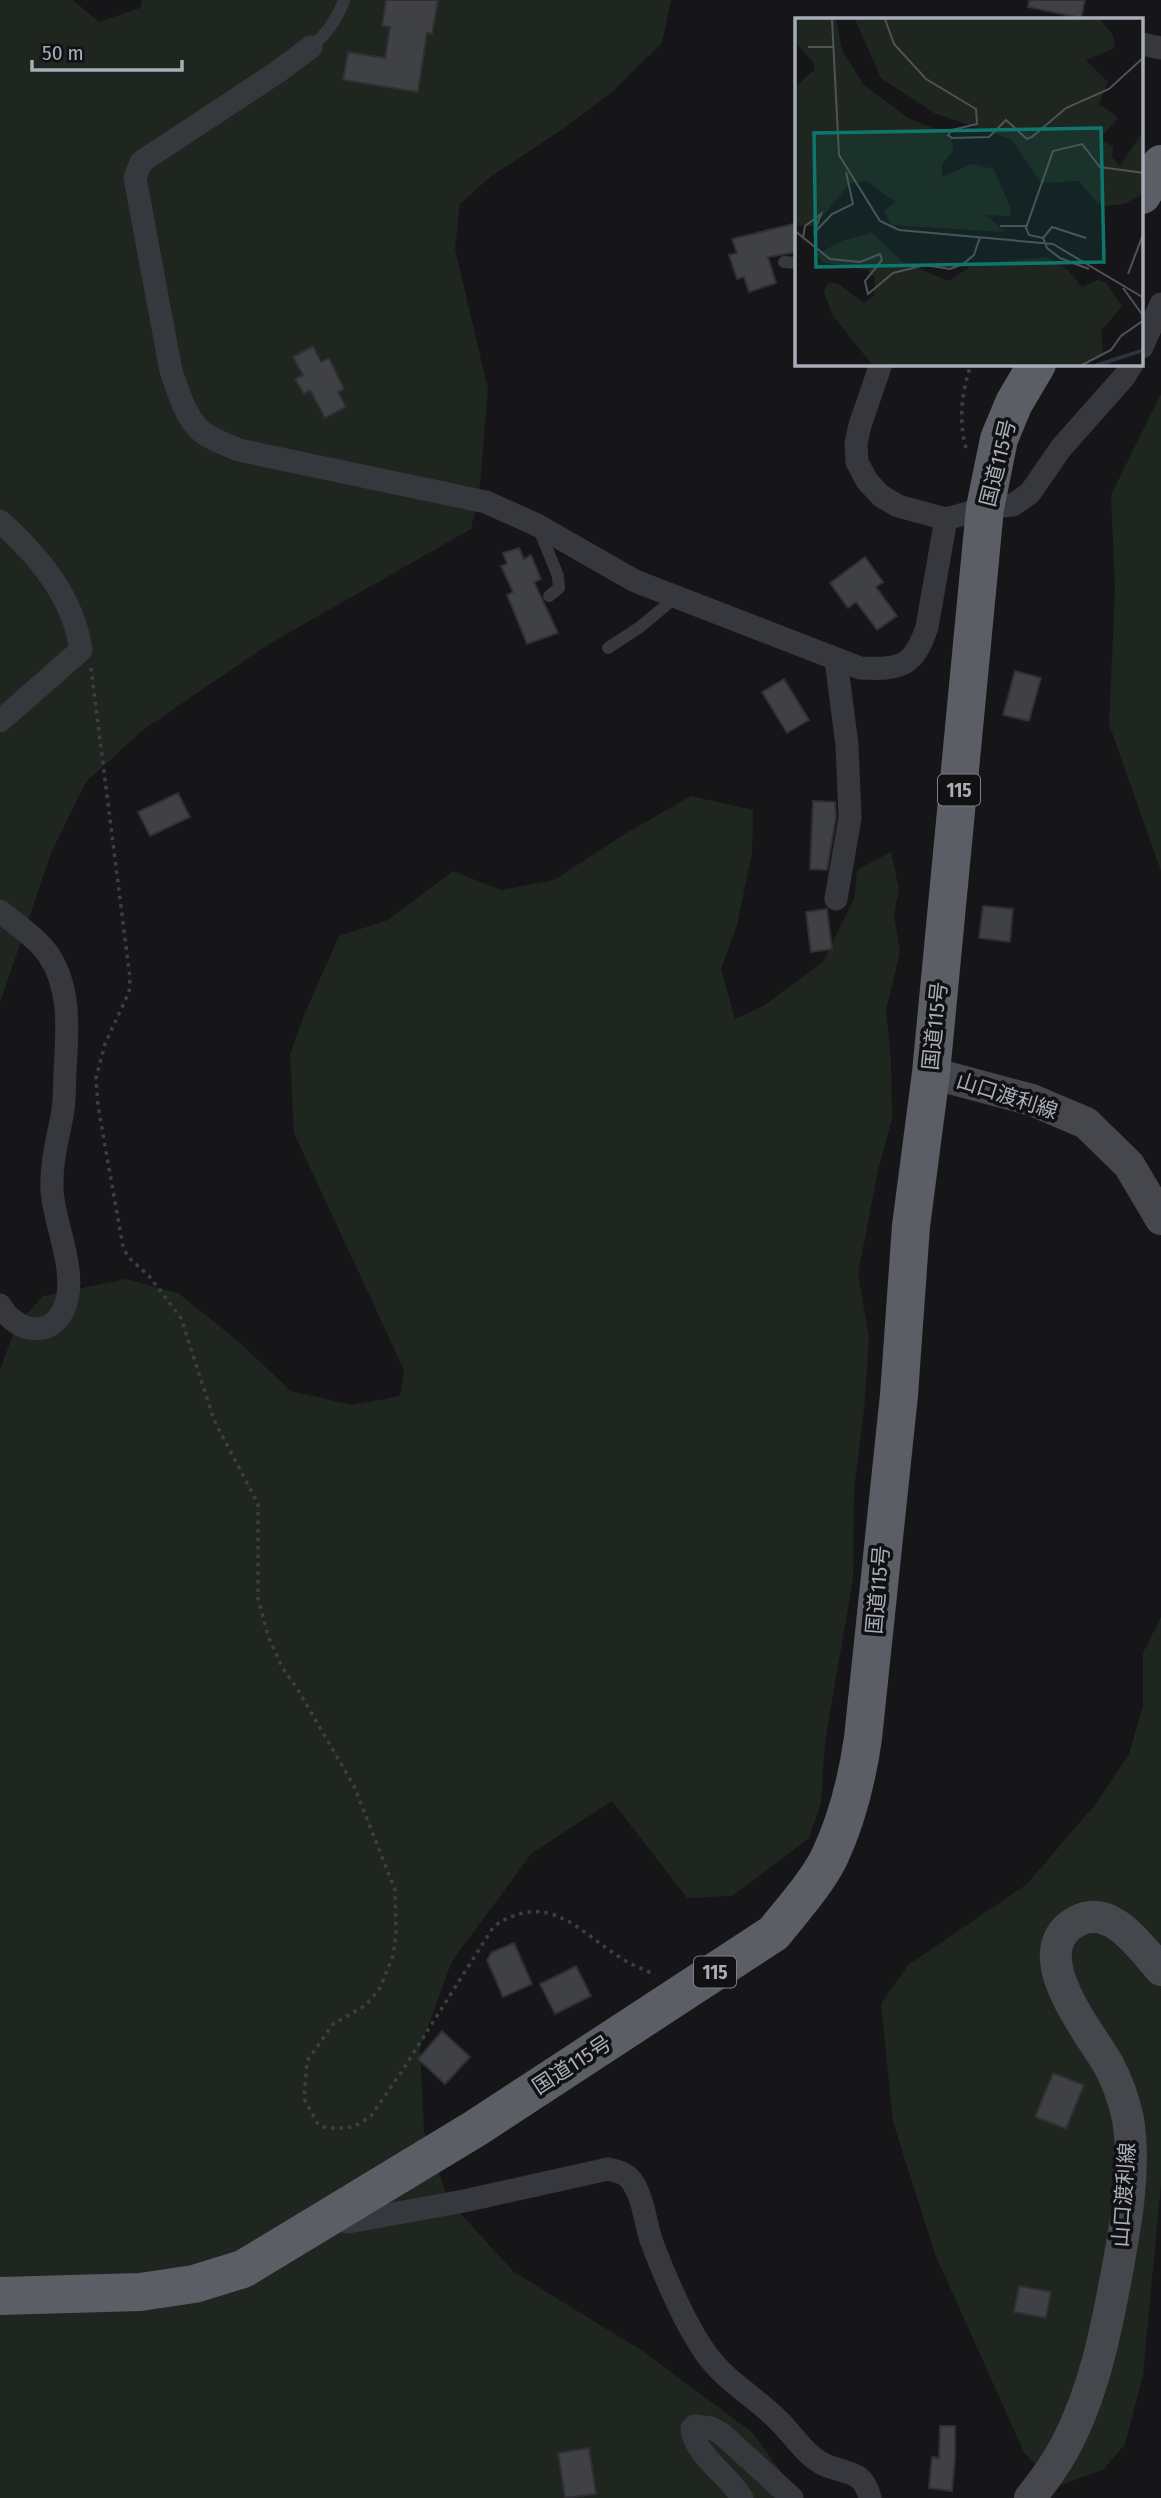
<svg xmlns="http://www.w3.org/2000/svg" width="1161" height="2498" font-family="'Fira Sans Condensed','Noto Sans JP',sans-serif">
	<rect width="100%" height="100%" fill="#161618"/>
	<!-- green -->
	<g fill="#1e261f">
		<polygon points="0,0 73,0 99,22 140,8 142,0 671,0 662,43 612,92 563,129 490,177 460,204 455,249 488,389 479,495 471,529 269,644 143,730 86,782 51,853 0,1003"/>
		<polygon points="1161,394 1161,871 1109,724 1115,591 1111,495"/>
		<polygon points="691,796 753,810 752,853 737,925 721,969 735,1019 763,1006 823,962 854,899 857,870 891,852 899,889 894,914 900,952 886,1010 891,1059 892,1119 878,1170 858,1274 869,1338 864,1410 854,1490 853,1579 825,1742 821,1803 809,1838 732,1896 687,1898 612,1801 532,1853 452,1961 420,2048 424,2131 449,2201 514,2272 644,2352 752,2432 800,2498 0,2498 0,1370 16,1326 43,1296 126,1279 178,1293 239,1342 291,1391 352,1405 400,1396 404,1370 294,1133 290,1054 304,1015 339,936 388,920 453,871 501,890 554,880 623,835"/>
		<polygon points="1161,1617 1161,2184 1143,2375 1125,2444 1103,2470 1055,2487 1024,2452 935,2254 893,2122 881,2004 908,1965 1027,1884 1094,1806 1129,1754 1143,1706 1143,1653"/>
	</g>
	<!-- building -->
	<g fill="#404145" stroke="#303034" stroke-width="2">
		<polygon points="386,0 438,0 432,34 427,33 418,92 343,80 348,52 385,58 390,27 382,26"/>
		<polygon points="1029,0 1085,0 1081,18 1028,7"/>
		<polygon points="797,223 797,252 768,257 776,283 749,292 744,277 737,279 729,255 737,253 732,239"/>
		<polygon points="313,346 321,362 329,358 344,389 338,392 346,407 325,418 310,390 304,394 295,379 303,375 293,357"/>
		<polygon points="519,548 524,559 531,555 541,579 534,582 558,633 527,644 507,595 513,592 501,566 507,564 503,553"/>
		<polygon points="865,557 883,582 876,587 897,616 877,630 856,602 848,608 830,583"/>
		<polygon points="1015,671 1041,678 1029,721 1003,715"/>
		<polygon points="784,679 809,720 787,733 762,692"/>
		<polygon points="178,793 190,817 150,836 138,812"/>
		<polygon points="813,801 835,802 836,817 827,870 810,869"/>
		<polygon points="983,906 1013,909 1010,942 979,938"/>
		<polygon points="827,909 832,949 811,952 806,912"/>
		<polygon points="514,1943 532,1984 503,1997 487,1960 492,1952"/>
		<polygon points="576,1966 591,1996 555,2014 540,1984"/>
		<polygon points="442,2031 470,2057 445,2084 418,2059"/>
		<polygon points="1053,2073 1084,2085 1066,2129 1035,2117"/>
		<polygon points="1019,2286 1051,2292 1046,2318 1014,2312"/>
		<polygon points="940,2426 955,2426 955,2459 952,2491 929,2488 932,2457 939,2458"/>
		<polygon points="589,2448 596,2494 565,2498 558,2453"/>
	</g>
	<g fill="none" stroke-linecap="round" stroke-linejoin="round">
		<!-- path -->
		<g stroke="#3d3f44" stroke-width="3.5" stroke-dasharray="3.5 5" stroke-linecap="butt">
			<path d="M966,448C958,418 962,393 971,364"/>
			<path d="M91,668L130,978L129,992L105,1044L96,1078L98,1106L123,1247L128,1257L149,1276L181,1318L214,1420L258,1504V1598L268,1636L282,1667L298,1690L354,1786L395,1890L396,1935L393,1956L380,1988L366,2005L333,2024L307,2061L304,2099L318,2124L326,2128H346L355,2126L371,2116L402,2071L494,1926C549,1890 577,1930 621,1958C631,1965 644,1969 655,1975"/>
		</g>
		<!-- service -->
		<g stroke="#37383d" stroke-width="12">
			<path d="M311,47C327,34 337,20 344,0"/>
			<polyline points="784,262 797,263"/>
			<polyline points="539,529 558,576 559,588 549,596"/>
			<polyline points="608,648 640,627 676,597"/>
		</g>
		<!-- minor -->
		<g stroke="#37383d" stroke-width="23">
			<polyline points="1142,44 1161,48"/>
			<path d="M311,47L279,71L141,162L135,178L171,371C178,390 184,415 200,430C209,439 226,444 239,450L486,502L537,525L635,581L860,668C900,670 914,667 927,627L946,519"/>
			<polyline points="1142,347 1161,304"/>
			<polyline points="881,364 860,425 856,443 857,462 867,481 881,496 898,506 946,519 985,508 1013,505 1030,493 1061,448 1124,377 1132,364"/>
			<path d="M0,521C39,557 73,596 81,650L0,721"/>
			<polyline points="836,899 850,818 847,745 836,660"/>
			<path d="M0,911C15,924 36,937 48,954C72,989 67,1033 65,1073C64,1087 65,1102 62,1116C57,1142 51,1163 52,1190C54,1225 78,1271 65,1306C52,1340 16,1333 0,1305"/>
			<path d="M331,2217L335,2220L348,2222L464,2201L608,2169C617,2171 624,2172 631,2180C643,2196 645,2221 651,2240C665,2277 684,2323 707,2355C726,2381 755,2397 777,2419C792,2433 804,2454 823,2464C845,2475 863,2468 870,2498"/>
			<path d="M742,2498C728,2474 696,2457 692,2429L695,2426L711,2428L722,2434L792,2498"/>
		</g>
		<!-- secondary -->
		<g stroke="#45474d" stroke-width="32">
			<polyline points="931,1073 1032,1100 1086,1123 1129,1165 1161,1219"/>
			<path d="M1030,2498C1043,2482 1056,2464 1066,2445C1094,2392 1106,2331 1117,2272C1126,2223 1136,2169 1128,2119C1124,2101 1117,2080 1108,2064C1089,2031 1022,1951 1077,1921C1112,1903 1141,1948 1161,1970"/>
		</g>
		<!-- trunk -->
		<g stroke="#5b5e65" stroke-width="38">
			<polyline points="1142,195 1161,164"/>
			<path d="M0,2296L140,2292L194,2284L243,2269L476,2128L774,1933C793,1909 815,1885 829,1858C847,1820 857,1780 863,1738L899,1395L911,1226L931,1073L985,508L999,439L1014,403L1037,364"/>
		</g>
	</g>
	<g text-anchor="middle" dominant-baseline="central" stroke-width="7" stroke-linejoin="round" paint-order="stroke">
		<!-- shield labels -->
		<g fill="#111113" stroke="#7b7e86" stroke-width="2">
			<rect x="938" y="774.5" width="42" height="31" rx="5"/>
			<rect x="694" y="1956.5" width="42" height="31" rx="5"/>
		</g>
		<g font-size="19" font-weight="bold" fill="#a8adb8">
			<text x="959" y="790">115</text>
			<text x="715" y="1972">115</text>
		</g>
		<!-- street labels -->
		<g font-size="21" fill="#a8adb8" stroke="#111113">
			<text transform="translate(998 463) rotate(-76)">国道115号</text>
			<text transform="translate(935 1026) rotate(-84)">国道115号</text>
			<text transform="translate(1007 1096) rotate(18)">山口渡利線</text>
			<text transform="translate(878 1590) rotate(-85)">国道115号</text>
			<text transform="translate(572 2065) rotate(-33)">国道115号</text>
			<text transform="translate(1124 2195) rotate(-86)">山口渡利線</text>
		</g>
	</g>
	<!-- overview -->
	<g transform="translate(795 18)">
		<rect width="348" height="348" fill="#161618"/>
		<path d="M0,1H41L47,32L68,66L113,100L157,118L158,133L147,146V159L177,146L199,151L216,191L215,198L191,197L210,214L96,207L89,193L100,184L71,163L54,166L20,208H0V69L19,52V45L0,24ZM60,1H305L318,17L320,30L291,42L313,64L304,86L323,100L304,122L318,128L317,139L325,148L348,113V176L329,186L311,188L303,186L284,163L246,165L216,121L141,96L86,60ZM77,215L107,243L153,263L179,246L252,239L273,252L287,269L303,262L311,265L327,288L306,313L308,335L283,348H78L38,298L29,275L33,265H42L69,285L79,278L80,259L72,252L27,244L22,236L49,222Z" fill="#1e261f"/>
		<path fill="none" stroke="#2c353c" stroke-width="3.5" d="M299,348L349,332"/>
		<path fill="none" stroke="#505258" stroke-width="2" d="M37,1L44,137L85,203L104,212L258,226L349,280M90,1L99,26L131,61L181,91L182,106L157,112L153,117L157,120L194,119L211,102L232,121L237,119L271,90L314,71L349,39M13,29H39M205,208H232M0,213L35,241L65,244L85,236L87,242L70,263L73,276L98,255L130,247L155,251L168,246L179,237L185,219M8,220L10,208L26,196L19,215L37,196L58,186L51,154M248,220L234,217L231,210L258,133L287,126L305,149L349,155M291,220L257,209L248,220L252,230L265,240L294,251M333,256L349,214M328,270L349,299M285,348L316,332L326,318L349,302"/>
		<path fill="#0f766e" fill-opacity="0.15" stroke="#0f766e" stroke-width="3.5" d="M306,110L309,244L21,249L19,115Z"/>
		<rect width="348" height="348" fill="none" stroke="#a8adb8" stroke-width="3.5"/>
	</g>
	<!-- scale -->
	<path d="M32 60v10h150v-10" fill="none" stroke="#a8adb8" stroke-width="3.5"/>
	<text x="42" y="60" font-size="21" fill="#a8adb8" stroke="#111113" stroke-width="5" paint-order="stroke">50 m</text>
</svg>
